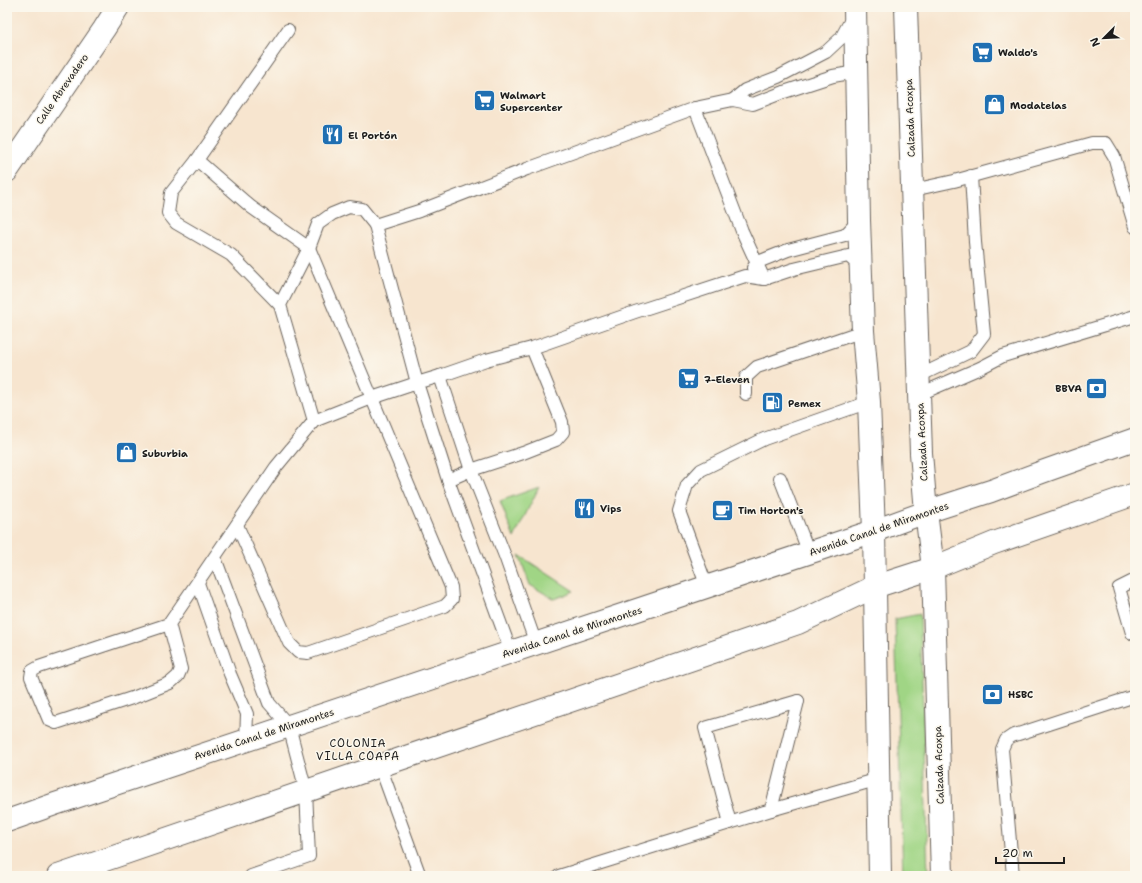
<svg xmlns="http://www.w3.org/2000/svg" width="1142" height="883" font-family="'Shantell Sans',sans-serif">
	<rect width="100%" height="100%" fill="#fbf7ec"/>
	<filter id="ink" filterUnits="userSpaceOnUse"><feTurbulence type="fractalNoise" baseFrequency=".025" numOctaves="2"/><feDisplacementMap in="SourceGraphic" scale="8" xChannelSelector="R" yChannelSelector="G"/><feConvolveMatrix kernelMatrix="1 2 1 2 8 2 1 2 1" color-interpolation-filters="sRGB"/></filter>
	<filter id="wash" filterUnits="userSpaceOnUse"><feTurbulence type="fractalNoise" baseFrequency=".012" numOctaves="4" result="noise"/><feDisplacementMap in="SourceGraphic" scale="16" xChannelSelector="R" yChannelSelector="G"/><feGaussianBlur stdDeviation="0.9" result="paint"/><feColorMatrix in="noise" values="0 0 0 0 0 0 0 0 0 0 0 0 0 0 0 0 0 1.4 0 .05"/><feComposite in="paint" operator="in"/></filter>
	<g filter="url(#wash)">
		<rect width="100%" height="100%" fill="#f7e5cf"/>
		<!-- green -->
		<g fill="#a0d585" stroke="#5e7850">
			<polygon points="539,487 514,538 500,501"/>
			<polygon points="519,555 574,591 554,599 530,585"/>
			<polygon points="920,614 928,876 903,876 895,619"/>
		</g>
	</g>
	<g filter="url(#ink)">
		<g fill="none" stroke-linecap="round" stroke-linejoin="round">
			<defs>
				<g id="service">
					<polyline points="733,100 745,90 778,77 826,52 841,38 852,18"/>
					<polyline points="695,108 742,231 764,279"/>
					<polyline points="197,160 288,30"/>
					<polyline points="913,190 954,181 1092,143 1106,143 1114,156 1135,227"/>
					<polyline points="375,225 417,383 448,480 511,652"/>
					<polyline points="753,268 758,262 788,250 845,235 859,220"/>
					<polyline points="440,376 471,470 505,556 536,644"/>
					<polyline points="919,376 971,351 984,334 975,242 971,176"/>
					<polyline points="746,394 746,377 757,367 863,331"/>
					<polyline points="920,394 980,368 1003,356 1135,316"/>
					<polyline points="314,421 280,305 309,248 318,224 332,214 349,207 362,209 375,225 419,211 527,169 695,108 733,100 753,104 784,92 833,76 856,72"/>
					<polyline points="780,478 809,553"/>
					<polyline points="448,480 471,470 523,453 556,440 563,432 562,422 532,348"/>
					<polyline points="237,525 289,643 298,652 308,653 445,606 452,599 451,587 309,248 251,207 197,160 171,193 168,213 176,223 231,255 280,305"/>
					<polyline points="215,558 269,703 289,726 306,791 309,856 251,876"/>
					<polyline points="1135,580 1119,588 1132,633 1135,631"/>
					<polyline points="198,583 230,674 247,714 246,740"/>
					<polyline points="707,587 679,511 687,485 701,470 764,439 869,402"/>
					<polyline points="169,624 181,669 178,676 170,683 135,697 56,723 49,720 31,677 32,671 39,667 169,624 276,467 314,421 372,398 417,383 440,376 486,360 532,348 635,312 745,276 764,279 794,269 848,256 861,267"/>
					<polyline points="380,766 420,876"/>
					<polyline points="771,810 879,779"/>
					<polyline points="730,823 705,728 798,701"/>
					<polyline points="559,876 771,810 798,701"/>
					<polyline points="1013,876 1002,749 1006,740 1012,736 1135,696"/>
				</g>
				<polyline id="minor" points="7,171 104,29 118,7"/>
				<g id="secondary">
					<polyline points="855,7 859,220 863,331 869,402 874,531 880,876"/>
					<polyline points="906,7 921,453 926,512 933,568 942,876"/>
				</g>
				<g id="primary">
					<polyline points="7,821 55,804 874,531 926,512 991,491 1042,472 1135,439"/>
					<polyline points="58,876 798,623 874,587 933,568 994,543 1135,494"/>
				</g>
			</defs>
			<!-- service casing -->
			<use href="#service" stroke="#69625b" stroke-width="14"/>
			<!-- minor casing -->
			<use href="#minor" stroke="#69625b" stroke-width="24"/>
			<!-- secondary casing -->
			<use href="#secondary" stroke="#69625b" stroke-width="24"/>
			<!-- primary casing -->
			<use href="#primary" stroke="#69625b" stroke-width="24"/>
			<!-- service -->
			<use href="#service" stroke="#fff" stroke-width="12"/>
			<!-- minor -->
			<use href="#minor" stroke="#fff" stroke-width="22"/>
			<!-- secondary -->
			<use href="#secondary" stroke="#fff" stroke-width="22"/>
			<!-- primary -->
			<use href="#primary" stroke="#fff" stroke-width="22"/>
		</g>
	</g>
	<!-- icons -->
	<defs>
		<symbol id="supermarket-square" viewBox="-11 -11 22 22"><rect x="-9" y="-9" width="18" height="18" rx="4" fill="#1f6fb2" stroke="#fbf7ec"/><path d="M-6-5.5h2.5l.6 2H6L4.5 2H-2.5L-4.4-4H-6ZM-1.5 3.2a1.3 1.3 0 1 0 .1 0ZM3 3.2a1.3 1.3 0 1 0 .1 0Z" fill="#fff"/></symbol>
		<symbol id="shop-square" viewBox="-11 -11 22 22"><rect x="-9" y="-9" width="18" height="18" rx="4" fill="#1f6fb2" stroke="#fbf7ec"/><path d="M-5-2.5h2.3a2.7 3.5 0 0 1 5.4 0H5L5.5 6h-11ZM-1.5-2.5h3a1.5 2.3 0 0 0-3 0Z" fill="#fff"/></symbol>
		<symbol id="restaurant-square" viewBox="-11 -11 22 22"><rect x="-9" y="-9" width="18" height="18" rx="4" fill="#1f6fb2" stroke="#fbf7ec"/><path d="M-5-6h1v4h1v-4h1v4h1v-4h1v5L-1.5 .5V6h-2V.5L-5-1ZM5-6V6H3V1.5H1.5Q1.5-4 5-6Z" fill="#fff"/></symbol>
		<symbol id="bank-square" viewBox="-11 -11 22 22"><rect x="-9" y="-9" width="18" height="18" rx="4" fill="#1f6fb2" stroke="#fbf7ec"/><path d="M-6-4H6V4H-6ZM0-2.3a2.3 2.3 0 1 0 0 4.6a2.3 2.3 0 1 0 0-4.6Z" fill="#fff"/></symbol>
		<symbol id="fuel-square" viewBox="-11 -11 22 22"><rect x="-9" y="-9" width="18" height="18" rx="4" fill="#1f6fb2" stroke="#fbf7ec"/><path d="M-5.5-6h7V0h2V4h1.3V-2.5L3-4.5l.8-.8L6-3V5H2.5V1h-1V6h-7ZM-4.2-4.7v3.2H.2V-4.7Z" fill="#fff"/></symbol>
		<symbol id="cafe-square" viewBox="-11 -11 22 22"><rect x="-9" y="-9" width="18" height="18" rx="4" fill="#1f6fb2" stroke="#fbf7ec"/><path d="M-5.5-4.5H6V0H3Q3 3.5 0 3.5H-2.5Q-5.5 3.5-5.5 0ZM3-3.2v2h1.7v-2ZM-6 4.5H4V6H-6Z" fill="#fff"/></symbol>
	</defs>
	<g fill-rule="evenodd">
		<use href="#supermarket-square" x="970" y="40" width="25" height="25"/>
		<use href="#supermarket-square" x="472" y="88" width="25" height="25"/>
		<use href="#shop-square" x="982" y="92" width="25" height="25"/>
		<use href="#restaurant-square" x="320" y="122" width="25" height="25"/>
		<use href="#supermarket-square" x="676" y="366" width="25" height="25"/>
		<use href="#bank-square" x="1084" y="376" width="25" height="25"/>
		<use href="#fuel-square" x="760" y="390" width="25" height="25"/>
		<use href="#shop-square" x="114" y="440" width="25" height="25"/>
		<use href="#restaurant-square" x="572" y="496" width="25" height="25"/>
		<use href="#cafe-square" x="710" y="498" width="25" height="25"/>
		<use href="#bank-square" x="980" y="682" width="25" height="25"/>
	</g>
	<g text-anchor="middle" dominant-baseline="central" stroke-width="3" stroke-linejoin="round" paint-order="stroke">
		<!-- poi labels -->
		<g font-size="10" font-weight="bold" fill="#1c1c1c" stroke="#fbf7ec" text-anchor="start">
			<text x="998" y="52">Waldo's</text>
			<text x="500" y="95">Walmart<tspan x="500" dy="12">Supercenter</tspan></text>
			<text x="1010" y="105">Modatelas</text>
			<text x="348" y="135">El Portón</text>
			<text x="704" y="379">7-Eleven</text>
			<text x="1082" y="388" text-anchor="end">BBVA</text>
			<text x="788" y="403">Pemex</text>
			<text x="142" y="453">Suburbia</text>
			<text x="600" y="508">Vips</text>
			<text x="738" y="510">Tim Horton's</text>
			<text x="1008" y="694">HSBC</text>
		</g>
		<!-- street labels -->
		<g font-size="10" fill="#1c1c1c" stroke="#fbf7ec">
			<text transform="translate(62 89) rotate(-55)">Calle Abrevadero</text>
			<text transform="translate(910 118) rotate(-92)">Calzada Acoxpa</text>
			<text transform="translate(922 442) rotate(-93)">Calzada Acoxpa</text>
			<text transform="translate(879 529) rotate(-19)">Avenida Canal de Miramontes</text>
			<text transform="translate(572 632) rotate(-18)">Avenida Canal de Miramontes</text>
			<text transform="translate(264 734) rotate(-18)">Avenida Canal de Miramontes</text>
			<text transform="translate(939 765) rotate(-92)">Calzada Acoxpa</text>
		</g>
		<!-- neighbourhood labels -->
		<g font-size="11" letter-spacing="1" fill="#1c1c1c" stroke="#fbf7ec">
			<text x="358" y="743">COLONIA<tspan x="358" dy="13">VILLA COAPA</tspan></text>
		</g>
	</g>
	<!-- margin -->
	<rect width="1142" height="883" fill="none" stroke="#fbf7ec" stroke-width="24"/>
	<!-- north arrow -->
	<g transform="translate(1104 38) rotate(246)" stroke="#fbf7ec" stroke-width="3" paint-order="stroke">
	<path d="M0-3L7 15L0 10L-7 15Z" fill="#1c1c1c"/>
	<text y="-6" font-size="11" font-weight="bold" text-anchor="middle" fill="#1c1c1c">N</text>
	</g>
	<!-- scale -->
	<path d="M996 857v6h68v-6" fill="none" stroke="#1c1c1c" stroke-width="2"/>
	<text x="1002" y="857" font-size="12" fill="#1c1c1c" stroke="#fbf7ec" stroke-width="3" paint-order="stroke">20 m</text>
</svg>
